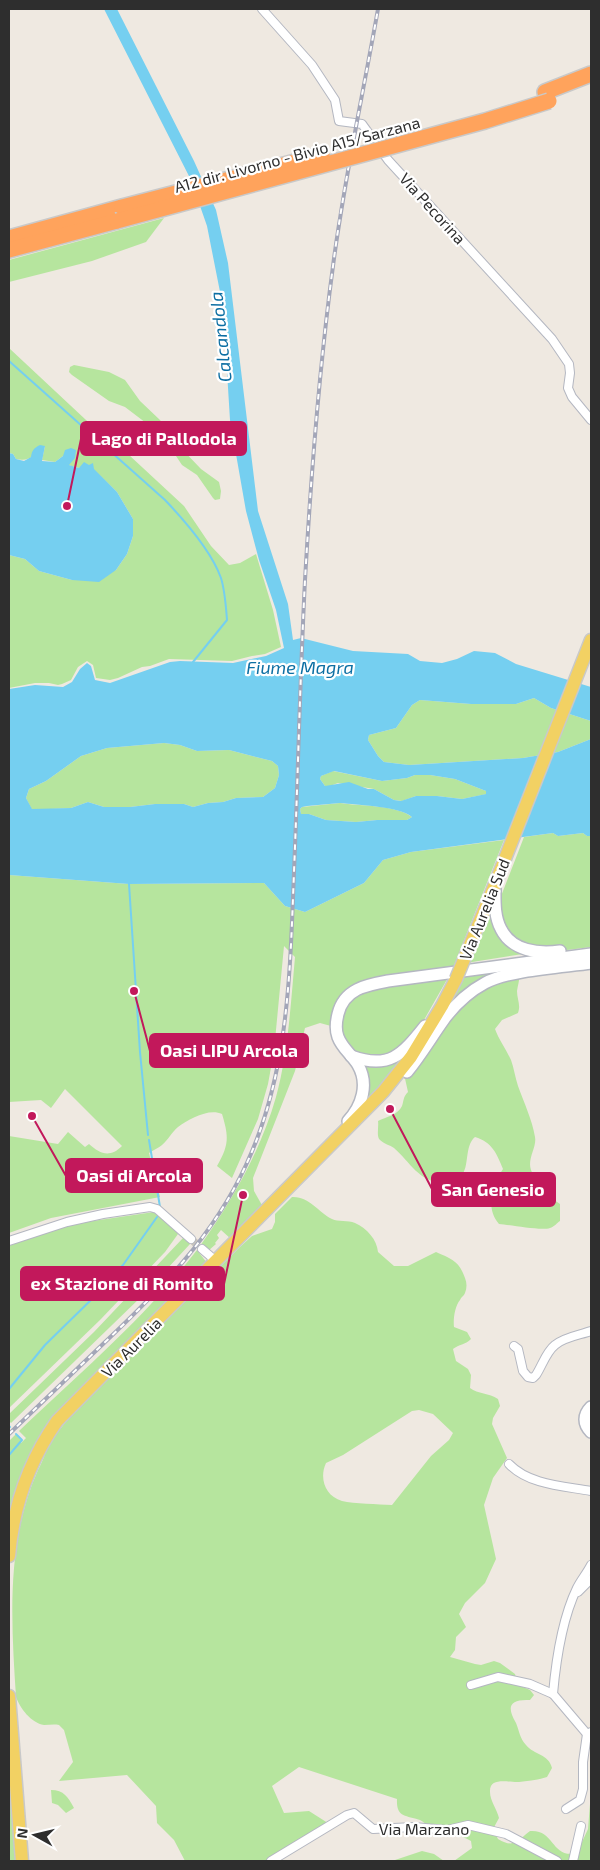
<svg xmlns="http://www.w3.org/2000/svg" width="600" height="1870" font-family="'Exo 2',sans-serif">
	<rect width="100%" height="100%" fill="#efe9e1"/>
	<!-- green -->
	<g fill="#b6e59e" fill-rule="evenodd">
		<polygon points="164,218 146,242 92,261 9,282 9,260"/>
		<path d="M9,348L101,434L129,455L184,506L211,546L229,565L240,563L256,554L273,610L281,647L265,654L252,656L232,661L169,659L150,666L142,667L118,678L110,680L96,678L93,665L87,661L78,667L71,680L62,684L58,685L49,683H35L9,688V555L25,559L39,571L72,580L116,570L127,554L133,536V519L117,492L89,465L79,468L68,465L63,456L55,462L42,460L45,446C35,455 30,462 16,459L13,454L9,453Z"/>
		<polygon points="74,365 109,372 125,380 140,401 160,420 179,446 201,469 219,482 221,491 220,499 215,500 213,498 197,475 182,465 166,441 150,426 125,407 109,401 72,375 69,372 70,367"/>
		<polygon points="534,698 551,708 591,721 591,739 558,752 523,758 409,765 384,762 378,756 368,740 369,735 396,728 412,705 420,700 471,704 516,704"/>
		<polygon points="164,743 180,745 197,751 229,750 272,761 278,766 279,775 275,788 263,797 236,798 223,802 208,803 193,807 184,804 155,804 130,807 104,807 88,802 71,808 32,810 26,798 29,789 46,781 81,756 107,748"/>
		<polygon points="333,771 382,781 407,778 415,775 430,775 455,779 486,791 487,794 462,799 437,796 416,796 402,801 394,800 374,789 338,783 330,786 325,786 320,779 321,776"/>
		<path d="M340,803C359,806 397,805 412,817L407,820H377L356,822L326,820L309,814H301L300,809L302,807Z"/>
		<polygon points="553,833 558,836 583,833 587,836 591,836 591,947 551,952 532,951 502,930 496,909 524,837"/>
		<path d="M504,840L453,968L365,980L357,983L347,990L331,1026L320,1023L305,1028L295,1071L253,1178L254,1191L263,1207L231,1239L221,1230L217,1235L219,1238L215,1243L216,1244L208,1251L200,1246C232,1201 261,1150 276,1097C288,1054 291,1001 295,957L284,946L274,1051L268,1084L258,1119L232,1178L217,1166C229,1145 229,1137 222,1114C209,1108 189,1119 178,1127C172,1132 168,1140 162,1145C159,1148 153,1150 149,1153L160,1197L51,1218L9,1233V1136L58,1144L68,1132L85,1147L89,1144C100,1154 110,1158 122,1146L65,1089L51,1108L41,1100L9,1102V875L129,884L264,883L285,906L305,912L364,883L383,860L411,852Z"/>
		<path d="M489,907C492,927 505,946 523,954L466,963Z"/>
		<polygon points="495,972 497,973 452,1003 450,1002 464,975"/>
		<path d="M519,973C520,980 518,984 517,991C517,999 521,1005 518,1013L502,1020L495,1029C499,1040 506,1049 511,1060C514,1068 515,1077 518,1086C524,1103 532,1119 535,1137C537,1147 527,1159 531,1170C537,1186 546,1195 560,1204V1221C557,1223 554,1227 550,1228C541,1231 511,1225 499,1224C485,1208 492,1185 503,1169C497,1154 492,1142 475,1137C464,1146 470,1167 461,1176C456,1180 449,1183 443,1183C419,1182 410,1162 394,1148C390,1145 384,1144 380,1140C376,1136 379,1127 378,1121C386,1117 398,1115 402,1106C404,1100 403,1097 408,1092L404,1074L469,994Z"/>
		<path d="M449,976L416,1034L384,1058C376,1057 360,1057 354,1052C331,1035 343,1003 363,989Z"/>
		<polygon points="401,1059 402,1062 367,1103 364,1102 362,1067 388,1065"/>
		<path d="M292,1197C309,1196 318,1212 332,1219C338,1222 348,1220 355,1223C367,1228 377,1240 378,1252L394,1266H408L436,1252C452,1259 459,1261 465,1278C467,1283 467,1288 465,1293C464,1296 461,1297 460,1300C455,1306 453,1319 454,1327L467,1332L471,1339C465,1345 459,1344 453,1349L456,1361L468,1369L471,1375L470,1388C478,1394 489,1393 498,1399L500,1406L493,1418L492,1424L507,1458L493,1478L484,1505L496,1559L485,1583L465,1603L459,1614L466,1627L456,1637L455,1650L450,1657L475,1664L481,1665L494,1661L500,1663L515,1674L518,1685L530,1690L534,1695L530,1700C510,1699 506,1706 516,1723C519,1730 520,1739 526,1745C534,1755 549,1754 552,1768L547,1777C538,1780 528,1781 519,1782C510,1783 489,1776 490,1792C490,1801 497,1809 499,1818L493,1829L498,1839C514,1849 518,1840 530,1831C555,1829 551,1859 577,1853L588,1829L591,1791V1861H454L472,1848L471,1841C460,1834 448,1835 437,1831C430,1829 426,1823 420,1820C406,1815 396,1818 397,1799L299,1767L272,1786L284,1813L309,1811L331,1825L270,1861H185L174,1840L157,1823L156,1806L127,1775L59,1781L73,1762L64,1730L59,1725C54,1724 49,1725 44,1725C31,1723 20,1708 16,1697C11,1620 6,1541 38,1470C43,1461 46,1450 51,1442C69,1414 99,1387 123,1364C162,1324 202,1285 241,1246L252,1236L272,1229L275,1222V1214ZM419,1410L433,1414L453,1433L449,1440L431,1456L392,1505C378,1504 354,1504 342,1501C325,1496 319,1478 326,1463L343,1455L412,1411Z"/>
		<polygon points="154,1212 164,1217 178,1234 165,1252 100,1320 9,1408 9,1246 26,1239 79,1223"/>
		<polygon points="183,1238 190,1244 143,1295 11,1423 9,1421 9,1414 94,1332"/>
		<path d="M197,1250L207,1263L53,1419L9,1524V1441L16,1434L21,1440V1443L26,1438L19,1431C80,1373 146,1317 197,1250Z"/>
		<polygon points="9,1782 10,1783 17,1861 9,1861"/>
		<path d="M51,1790C64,1790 68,1797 74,1808L66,1813L58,1805L52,1803Z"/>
		<polygon points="422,1851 434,1854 444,1861 392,1861"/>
	</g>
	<!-- water -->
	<g fill="#75cff0" fill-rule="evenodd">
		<path d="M104,9H117L194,161L216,210L228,263L258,511L288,604L293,640L301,638L353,651L408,654L420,661L442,663L457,659L474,651L495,653L516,664L591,687V721L551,708L534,698L516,704H471L420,700L412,705L396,728L369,735L368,740L378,756L384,762L409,765L523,758L558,752L591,739V836H587L583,833L558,836L553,833L411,852L383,860L364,883L305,912L285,906L264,883L129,884L9,875V689L35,685L63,687L72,682L80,669L87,663L91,666L95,680L110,683L170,662L180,661L233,663L266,656L284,648L276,610L259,560L246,511L230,420L223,307L207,226L191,180ZM164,743L180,745L197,751L229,750L272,761L278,766L279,775L275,788L263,797L236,798L223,802L208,803L193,807L184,804H155L130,807H104L88,802L71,808L32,809L26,798L29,789L46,781L81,756L107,748ZM334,771L382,781L407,778L415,775H430L455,779L486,791V794L462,799L437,796H416L401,801L394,800L374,789H368L349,782L325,786L320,779L321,776ZM340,803C357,805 399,806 412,817L407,820H377L356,822L326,820L309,814H301L300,809L302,807L307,806Z"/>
		<path d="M40,445L45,446L42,461L55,462L63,456L65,450L71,448L76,450L75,458L69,465L79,468L84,462L89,465L93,463L94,469L117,492L133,519V536L127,554L116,570L99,582L72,580L39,571L25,559L9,555V453L13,454L16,459L24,461L31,457C32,450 34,448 40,445Z"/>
	</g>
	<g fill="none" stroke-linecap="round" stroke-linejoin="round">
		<!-- stream -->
		<g stroke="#75cff0" stroke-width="2">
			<path d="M9,361L165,500C185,521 211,550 221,578C225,591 226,607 227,620L193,662"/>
			<polyline points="129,884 140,1052 148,1135"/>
			<polyline points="149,1140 160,1207"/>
			<polyline points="9,1389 45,1345 95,1296 123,1265 157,1217"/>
			<polyline points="9,1426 10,1427"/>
			<polyline points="9,1455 22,1440 16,1434"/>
		</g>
		<!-- street-tunnel -->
		<polyline stroke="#c8c4bd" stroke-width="8" stroke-dasharray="8 4" stroke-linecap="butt" points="191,1239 202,1249"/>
		<defs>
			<g id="street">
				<polyline points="262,9 312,65 335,100 339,121 362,124 388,160 552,339 569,364 570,373 568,388 572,397 591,420"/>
				<polyline points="9,1241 67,1222 103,1214 150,1207 157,1209 191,1239"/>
				<polyline points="202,1249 216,1261"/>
				<path d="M514,1346L518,1349L523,1371L528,1377L533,1378L536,1375C542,1366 546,1352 555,1345C564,1337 580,1335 591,1331"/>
				<path d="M509,1464C529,1485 564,1486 591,1491"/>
				<polyline points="578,1592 591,1579"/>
				<polyline points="471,1685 498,1677 530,1684 553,1694"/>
				<path d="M587,1734L553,1694C556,1660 562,1619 577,1588C581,1580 587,1573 591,1565"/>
				<polyline points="566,1809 580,1800 583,1789 583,1762 587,1734 591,1732"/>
				<polyline points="271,1861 347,1815 354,1813 373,1829 414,1827 447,1830 468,1825 506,1834 557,1861"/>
				<polyline points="573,1861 581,1826"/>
			</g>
			<g id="secondary">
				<path d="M495,886C495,900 494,916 501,929C512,951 538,954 560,951"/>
				<path d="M351,1056C389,1070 402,1055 425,1026"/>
				<path d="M407,1072C421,1055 432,1036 445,1018C455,1005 470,991 485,983C509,970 563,967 591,963"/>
				<path d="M348,1121C362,1106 369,1084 358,1065C352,1055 342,1048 338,1037C335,1029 336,1022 338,1014C344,989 366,985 388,981L591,954"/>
				<path d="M591,1407C583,1415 583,1424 591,1432"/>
			</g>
			<g id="primary">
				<polyline points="495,884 591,640"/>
				<path d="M9,1556C13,1508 29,1461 57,1421L383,1092L411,1057L442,1006L456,979"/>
				<polyline points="9,1696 22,1861"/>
			</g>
			<g id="highway">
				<polyline points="545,92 591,74"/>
				<polyline points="9,238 122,207"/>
				<polyline points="9,250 117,221"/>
			</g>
		</defs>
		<!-- street casing -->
		<use href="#street" stroke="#b4b7c1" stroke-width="10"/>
		<!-- secondary casing -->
		<use href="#secondary" stroke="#b4b7c1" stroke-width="14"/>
		<!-- primary casing -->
		<use href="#primary" stroke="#c9c9c9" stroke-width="15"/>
		<!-- highway casing -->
		<use href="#highway" stroke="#c9c9c9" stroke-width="18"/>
		<!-- street -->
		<use href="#street" stroke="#fff" stroke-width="8"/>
		<!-- secondary -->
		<use href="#secondary" stroke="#fff" stroke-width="11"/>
		<!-- primary -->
		<use href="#primary" stroke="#f2d163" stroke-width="12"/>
		<!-- highway -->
		<use href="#highway" stroke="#ffa35c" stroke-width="15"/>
		<defs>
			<path id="rail" d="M9,1434C40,1404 72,1374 103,1344C159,1291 213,1237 246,1165C289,1073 290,972 294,872C298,775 300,677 305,580C311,475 319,370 333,266C344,180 363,94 378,9"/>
		</defs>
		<!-- rail casing -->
		<use href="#rail" stroke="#a3a6b8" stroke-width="4"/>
		<!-- rail -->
		<use href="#rail" stroke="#fff" stroke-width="2" stroke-dasharray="5.5" stroke-linecap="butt"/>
		<defs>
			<polyline id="primary-bridge" points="456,979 495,884"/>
			<g id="highway-bridge">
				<polyline points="122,207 322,155"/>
				<polyline points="117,221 485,121 549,101"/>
			</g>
		</defs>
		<!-- primary-bridge casing -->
		<use href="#primary-bridge" stroke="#c9c9c9" stroke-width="15" stroke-linecap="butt"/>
		<!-- highway-bridge casing -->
		<use href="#highway-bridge" stroke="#c9c9c9" stroke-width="18" stroke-linecap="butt"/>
		<!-- primary-bridge -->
		<use href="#primary-bridge" stroke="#f2d163" stroke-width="12"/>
		<!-- highway-bridge -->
		<use href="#highway-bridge" stroke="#ffa35c" stroke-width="15"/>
	</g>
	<g text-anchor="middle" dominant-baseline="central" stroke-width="4.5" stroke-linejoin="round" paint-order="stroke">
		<!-- street labels -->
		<g font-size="16" fill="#2e2e2e" stroke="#fff">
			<text transform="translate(297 154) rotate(-15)">A12 dir. Livorno - Bivio A15/Sarzana</text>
			<text transform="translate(433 208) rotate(48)">Via Pecorina</text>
			<text transform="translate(484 909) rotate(-68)">Via Aurelia Sud</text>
			<text transform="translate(131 1347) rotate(-45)">Via Aurelia</text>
			<text x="424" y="1828">Via Marzano</text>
		</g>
		<!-- water labels -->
		<g font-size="18" font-style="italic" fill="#0d6fa3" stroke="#fff">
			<text transform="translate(220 337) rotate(-96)">Calcandola</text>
			<text x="300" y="667">Fiume Magra</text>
		</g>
	</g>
	<!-- callouts -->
	<path fill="none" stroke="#c2185b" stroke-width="2" d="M67 506L81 439M134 991L150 1051M32 1116L66 1176M390 1109L432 1189M243 1195L224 1284"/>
	<g fill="#c2185b" stroke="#fff" stroke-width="2">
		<circle cx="67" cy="506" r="5"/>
		<circle cx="134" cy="991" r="5"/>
		<circle cx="32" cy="1116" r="5"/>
		<circle cx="390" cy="1109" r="5"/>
		<circle cx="243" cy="1195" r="5"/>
	</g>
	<g fill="#c2185b" stroke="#c2185b" stroke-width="2">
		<rect x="81" y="422" width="165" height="33" rx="5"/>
		<rect x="150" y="1034" width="158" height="33" rx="5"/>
		<rect x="66" y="1159" width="136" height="33" rx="5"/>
		<rect x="432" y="1173" width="123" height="33" rx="5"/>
		<rect x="21" y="1267" width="203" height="33" rx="5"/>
	</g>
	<g font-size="18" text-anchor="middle" font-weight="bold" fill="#fff">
		<text x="164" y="445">Lago di Pallodola</text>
		<text x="229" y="1057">Oasi LIPU Arcola</text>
		<text x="134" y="1182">Oasi di Arcola</text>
		<text x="493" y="1196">San Genesio</text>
		<text x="122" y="1290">ex Stazione di Romito</text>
	</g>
	<!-- border -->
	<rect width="600" height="1870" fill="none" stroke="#2e2e2e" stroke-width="20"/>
	<!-- north arrow -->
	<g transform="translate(35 1835) rotate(278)" stroke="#ffffff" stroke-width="4" paint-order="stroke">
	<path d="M0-4L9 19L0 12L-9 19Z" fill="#2e2e2e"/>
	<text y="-8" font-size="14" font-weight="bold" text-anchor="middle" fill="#2e2e2e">N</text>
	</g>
</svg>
